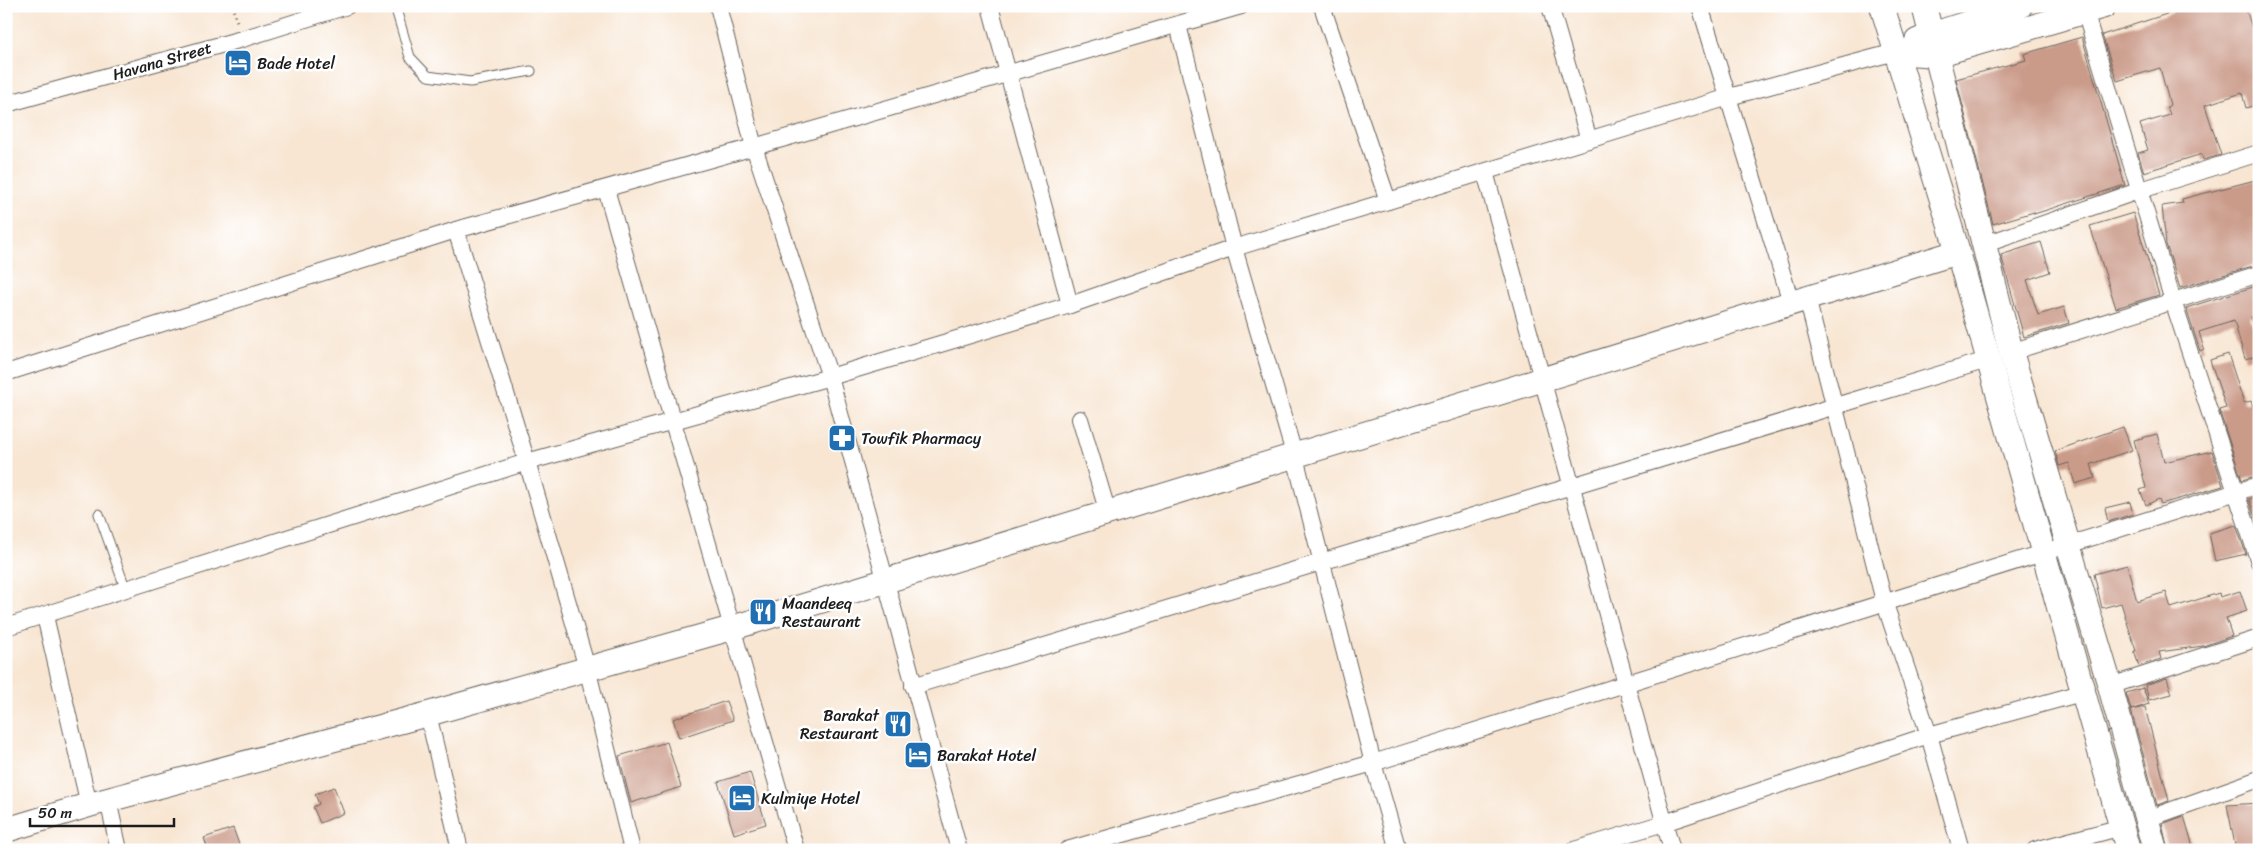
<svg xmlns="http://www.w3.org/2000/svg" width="2265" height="856" font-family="Sriracha,sans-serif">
	<rect width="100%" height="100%" fill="#fff"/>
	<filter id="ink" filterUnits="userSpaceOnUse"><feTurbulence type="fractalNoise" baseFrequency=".02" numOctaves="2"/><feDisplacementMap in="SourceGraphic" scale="10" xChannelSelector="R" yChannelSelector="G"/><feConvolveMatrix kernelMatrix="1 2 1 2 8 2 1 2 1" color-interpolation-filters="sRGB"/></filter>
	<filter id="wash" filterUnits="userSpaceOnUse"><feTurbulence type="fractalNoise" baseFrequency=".0096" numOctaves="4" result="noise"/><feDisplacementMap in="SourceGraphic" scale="20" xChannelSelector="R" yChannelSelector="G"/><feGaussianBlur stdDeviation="1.12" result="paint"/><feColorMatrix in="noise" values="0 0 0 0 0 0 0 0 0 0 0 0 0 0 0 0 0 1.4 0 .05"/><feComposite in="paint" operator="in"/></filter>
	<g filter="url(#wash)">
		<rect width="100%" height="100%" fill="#f8e6d3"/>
		<g id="blocks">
			<!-- building -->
			<g fill="#cb9b8a">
				<polygon points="2171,6 2245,6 2259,50 2259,104 2246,108 2242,93 2205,105 2221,155 2203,160 2202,154 2144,172 2138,153 2148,150 2140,124 2170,115 2167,107 2170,105 2160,68 2117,81 2102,35 2173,12"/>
				<polygon points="2082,37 2125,185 2034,214 2034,212 1993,224 1956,79 2026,60 2024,54"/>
				<polygon points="2259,179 2259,264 2180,288 2166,244 2162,206 2183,203 2182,199"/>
				<polygon points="2133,213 2159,295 2116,308 2090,226"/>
				<polygon points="2041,242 2050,272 2027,280 2038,315 2064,307 2069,323 2024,337 2001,255"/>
				<polygon points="2259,285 2259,313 2250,317 2259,346 2259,355 2245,359 2234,321 2199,332 2204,349 2200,351 2186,308"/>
				<polygon points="2228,354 2244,403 2251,401 2254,409 2259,408 2259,475 2242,480 2219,410 2226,408 2210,360"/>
				<polygon points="2123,427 2132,450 2091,464 2095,478 2075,484 2069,463 2059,466 2055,451"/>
				<polygon points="2157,434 2164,462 2212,451 2223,486 2161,504 2159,499 2146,505 2140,490 2146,488 2134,440"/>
				<polygon points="2259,496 2259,529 2249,499"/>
				<polygon points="2130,502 2133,514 2108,522 2105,508"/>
				<polygon points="2236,525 2246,554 2215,561 2209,533"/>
				<polygon points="2127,565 2137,601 2166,592 2171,608 2219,593 2220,597 2240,591 2247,611 2226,618 2232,636 2203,646 2159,652 2161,659 2139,666 2134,651 2136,651 2121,603 2102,608 2094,574"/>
				<polygon points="2167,678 2172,694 2149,700 2145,685"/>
				<polygon points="2143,688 2149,704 2131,710 2126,693"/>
				<polygon points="726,701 733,720 679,738 673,719"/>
				<polygon points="2145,707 2169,801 2157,805 2131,710"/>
				<polygon points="667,742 681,787 631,803 619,756"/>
				<polygon points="750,772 766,824 734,834 718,782"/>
				<polygon points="334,787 344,813 320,823 313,807 319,804 315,794"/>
				<polygon points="2259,803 2259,850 2236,850 2227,805"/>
				<polygon points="2184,816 2194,850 2168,850 2162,824"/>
				<polygon points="233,828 241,850 208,850 204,838"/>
			</g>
		</g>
	</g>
	<g filter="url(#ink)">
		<use href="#blocks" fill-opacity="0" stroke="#69635c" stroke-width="1"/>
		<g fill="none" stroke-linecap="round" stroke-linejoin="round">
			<defs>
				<g id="lane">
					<polyline points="395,6 410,57 428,76 470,82 531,71"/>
					<polyline points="99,514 126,590"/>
				</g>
				<g id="street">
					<polyline points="718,6 754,147 830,377 959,850"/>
					<polyline points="990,6 1070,305"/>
					<polyline points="1322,6 1388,201"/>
					<polyline points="1550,6 1589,140"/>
					<polyline points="1700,6 1791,302"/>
					<polyline points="2085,12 2173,301 2259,562"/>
					<polyline points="1178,25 1234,248 1295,457 1373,763 1398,850"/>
					<polyline points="6,104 242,39 347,6"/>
					<polyline points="1485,172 1672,850"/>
					<polyline points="606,189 796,850"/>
					<polyline points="456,230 527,462 587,668 632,850"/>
					<polyline points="1983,245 2141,190 2259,153"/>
					<polyline points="1807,298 1884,601 1929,735 1961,850"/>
					<polyline points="2011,352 2259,274"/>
					<polyline points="6,373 456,230 754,147 1241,6"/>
					<polyline points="1080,419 1108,513"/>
					<polyline points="45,616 89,805"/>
					<polyline points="6,627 527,462 830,377 1070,305 1234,248 1729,97 1895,52"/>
					<polyline points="913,686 1987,360"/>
					<polyline points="2110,686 2259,638"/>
					<polyline points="428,714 460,850"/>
					<polyline points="108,800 119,850"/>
					<polyline points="2147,819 2259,779"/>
					<polyline points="1067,850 1373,763 2259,485"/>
					<polyline points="1574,850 1664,823 1929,735 2085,692"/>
					<polyline points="2035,850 2122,827"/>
				</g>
				<g id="secondary">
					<polyline points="1882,6 1958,252 2128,850"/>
					<polyline points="1924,6 2011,352 2110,686 2155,850"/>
					<polyline points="1917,41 1931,35 2020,6"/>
					<polyline points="1895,52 1936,55 2104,6"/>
					<polyline points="6,830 89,805 428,714 732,628 1958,252"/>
				</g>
			</defs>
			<!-- lane casing -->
			<use href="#lane" stroke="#69635c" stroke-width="11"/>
			<!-- street casing -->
			<use href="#street" stroke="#69635c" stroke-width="18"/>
			<!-- secondary casing -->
			<use href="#secondary" stroke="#69635c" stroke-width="26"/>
			<!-- path -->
			<polyline stroke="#69635c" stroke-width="3" stroke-dasharray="1 4" stroke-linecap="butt" points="232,6 237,22"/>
			<!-- lane -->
			<use href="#lane" stroke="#fff" stroke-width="9"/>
			<!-- street -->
			<use href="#street" stroke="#fff" stroke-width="16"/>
			<!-- secondary -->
			<use href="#secondary" stroke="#fff" stroke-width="24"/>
		</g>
	</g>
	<!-- icons -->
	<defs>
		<symbol id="hotel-square" viewBox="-11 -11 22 22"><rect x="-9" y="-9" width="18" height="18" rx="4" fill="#1f6fb2" stroke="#fff"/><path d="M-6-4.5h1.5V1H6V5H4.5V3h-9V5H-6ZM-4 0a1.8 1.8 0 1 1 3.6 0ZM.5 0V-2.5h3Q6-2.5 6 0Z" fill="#fff"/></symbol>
		<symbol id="pharmacy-square" viewBox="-11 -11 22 22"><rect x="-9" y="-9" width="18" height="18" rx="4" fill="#1f6fb2" stroke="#fff"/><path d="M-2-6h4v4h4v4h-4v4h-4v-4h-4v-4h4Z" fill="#fff"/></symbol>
		<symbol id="restaurant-square" viewBox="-11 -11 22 22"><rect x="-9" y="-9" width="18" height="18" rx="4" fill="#1f6fb2" stroke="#fff"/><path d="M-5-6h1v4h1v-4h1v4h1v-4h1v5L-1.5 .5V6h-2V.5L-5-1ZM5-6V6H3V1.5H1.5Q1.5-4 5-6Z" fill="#fff"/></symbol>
	</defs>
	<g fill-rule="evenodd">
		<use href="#hotel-square" x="222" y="47" width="32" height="32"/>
		<use href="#pharmacy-square" x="826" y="422" width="32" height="32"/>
		<use href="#restaurant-square" x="747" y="596" width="32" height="32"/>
		<use href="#restaurant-square" x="882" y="708" width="32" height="32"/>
		<use href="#hotel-square" x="902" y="739" width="32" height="32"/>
		<use href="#hotel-square" x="726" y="782" width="32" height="32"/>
	</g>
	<g text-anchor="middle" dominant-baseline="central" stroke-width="5" stroke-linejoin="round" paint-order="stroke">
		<!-- street labels -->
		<g font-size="16" fill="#1c1c1c" stroke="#fff">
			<text transform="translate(162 61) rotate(-16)">Havana Street</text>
		</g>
		<!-- poi labels -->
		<g font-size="16" fill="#1c1c1c" stroke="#fff" text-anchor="start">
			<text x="257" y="63">Bade Hotel</text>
			<text x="861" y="438">Towfik Pharmacy</text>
			<text x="782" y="603">Maandeeq<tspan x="782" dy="18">Restaurant</tspan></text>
			<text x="879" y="715" text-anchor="end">Barakat<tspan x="879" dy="18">Restaurant</tspan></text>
			<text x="937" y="755">Barakat Hotel</text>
			<text x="761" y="798">Kulmiye Hotel</text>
		</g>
	</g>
	<!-- margin -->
	<rect width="2265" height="856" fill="none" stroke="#fff" stroke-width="25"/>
	<!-- scale -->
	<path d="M30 818v8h144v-8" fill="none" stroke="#1c1c1c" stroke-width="2.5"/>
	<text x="38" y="818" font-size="15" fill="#1c1c1c" stroke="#ffffff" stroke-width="4" paint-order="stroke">50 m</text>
</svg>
